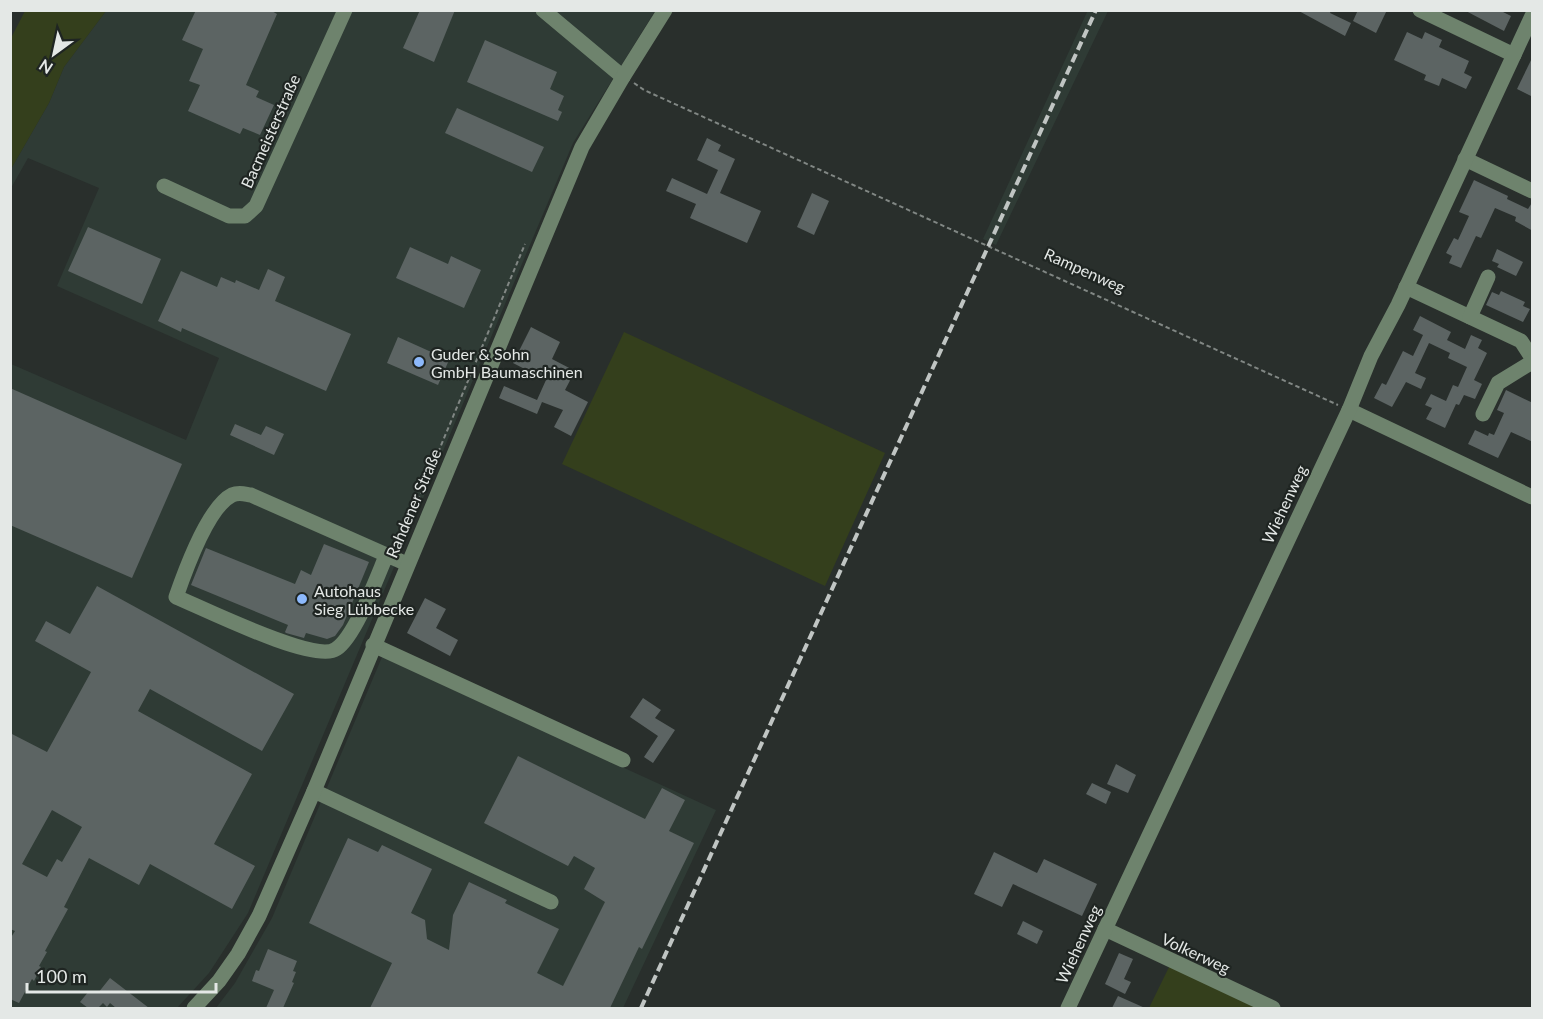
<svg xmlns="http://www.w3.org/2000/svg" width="1543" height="1019" font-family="Lato,sans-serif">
	<rect width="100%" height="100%" fill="#292f2c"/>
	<!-- built -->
	<g fill="#2f3b35">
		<polygon points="1088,10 1108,11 996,245 983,239"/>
		<polygon points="106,11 655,11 573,143 248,913 209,973 177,1008 11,1008 11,364 186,440 219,358 57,286 99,188 28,158 11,188 11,169 49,103 64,67"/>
		<polygon points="382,657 716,810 623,1008 216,1008 235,983 272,918"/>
	</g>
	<!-- green -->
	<g fill="#343f1c">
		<polygon points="25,11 106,11 64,67 49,103 11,169 11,38"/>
		<polygon points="624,332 885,453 825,586 562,464"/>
		<polygon points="1170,965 1260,1008 1149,1008"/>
	</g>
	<!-- building -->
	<g fill="#5c6463" fill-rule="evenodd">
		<polygon points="196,10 270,10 277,14 246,85 259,91 256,97 274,105 260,135 243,128 240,134 188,111 200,85 189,81 203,49 182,40"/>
		<polygon points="420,10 455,10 434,62 403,48"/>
		<polygon points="1297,10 1331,10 1330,13 1351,23 1345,36"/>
		<polygon points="1358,10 1387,10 1376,33 1353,21"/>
		<polygon points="1464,10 1499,10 1511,16 1504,31"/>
		<polygon points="1407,32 1422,39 1425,32 1442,40 1439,47 1469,61 1464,73 1472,77 1466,89 1442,78 1439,86 1424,80 1426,75 1394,60"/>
		<polygon points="485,40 557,72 550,89 564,96 558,110 562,112 558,121 467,82"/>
		<polygon points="1533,56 1533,97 1517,89"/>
		<polygon points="457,108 544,147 532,172 445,133"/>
		<polygon points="707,138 721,145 718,151 735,159 720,193 761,211 747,243 690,218 696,204 666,191 672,178 707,194 718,170 697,160"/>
		<polygon points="1474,180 1508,196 1507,199 1528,209 1533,201 1533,231 1515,221 1516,217 1495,208 1481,238 1476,236 1461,268 1449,263 1452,256 1446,253 1454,238 1458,240 1469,216 1459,212"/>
		<polygon points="812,193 829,201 814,235 797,227"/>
		<polygon points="88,227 161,259 142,304 68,271"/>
		<polygon points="410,247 448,264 451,256 481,270 464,308 396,278"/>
		<polygon points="1497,249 1523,262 1516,276 1497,267 1499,264 1492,261"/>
		<polygon points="268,269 285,277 275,301 351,334 326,391 182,328 181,332 158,321 181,271 217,287 221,277 235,283 236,280 259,290"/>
		<polygon points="1501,291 1525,302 1523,306 1530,309 1523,322 1486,305 1492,292 1499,295"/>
		<polygon points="1420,316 1451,332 1447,340 1465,349 1471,335 1482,340 1478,348 1487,353 1474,380 1482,384 1475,399 1464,395 1459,405 1456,404 1445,428 1426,419 1432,408 1425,405 1431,394 1446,401 1453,385 1458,387 1467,367 1448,358 1450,353 1429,343 1415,373 1426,378 1421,389 1406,382 1392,407 1374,398 1382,383 1386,385 1403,351 1413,356 1423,335 1413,330"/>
		<polygon points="531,327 560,342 552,359 575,371 565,390 588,402 571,436 554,427 563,410 542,402 537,414 499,398 504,386 537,400 546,380 513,363"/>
		<polygon points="398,337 449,360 438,385 387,363"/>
		<polygon points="10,388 182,464 132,578 10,525"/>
		<polygon points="1506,390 1533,403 1533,442 1511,432 1498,458 1468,444 1475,430 1488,436 1489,433 1494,435 1504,413 1497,410"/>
		<polygon points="235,424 261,435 266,426 284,434 274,455 230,435"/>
		<polygon points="324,544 369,562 343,625 335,636 327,639 306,633 304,638 286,633 285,632 288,625 191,585 206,548 295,584 301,570 311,575"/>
		<path d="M97,586L294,694L262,751L150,689L138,711L252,774L214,844L255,866L232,909L150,864L139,885L89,858L64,907L68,909L45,951L47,952L39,966L41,967L34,981L32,979L19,1003L10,999V939L15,931L10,929V733L47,752L91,672L35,641L46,621L70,634ZM52,810L82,827L62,862L57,859L47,877L22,864Z"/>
		<polygon points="425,598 446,609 436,628 458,640 450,656 407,633"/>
		<polygon points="643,698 661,710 655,718 675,730 653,763 644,757 658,736 630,717"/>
		<polygon points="518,756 645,819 662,788 685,800 669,831 694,843 642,949 639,947 610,1008 370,1008 392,963 309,923 348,838 378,852 382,845 432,869 411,913 425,920 427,939 449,950 453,915 469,882 507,900 505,903 559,929 537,973 563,986 605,902 584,889 595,868 574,856 568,866 484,823"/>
		<polygon points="1116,764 1136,775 1128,793 1107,784"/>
		<polygon points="1092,783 1111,792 1106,804 1086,794"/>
		<polygon points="994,852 1037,873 1044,859 1097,884 1082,916 1013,884 1002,907 974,894"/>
		<polygon points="1023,921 1043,931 1037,944 1017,934"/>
		<polygon points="268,949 297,961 293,971 296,972 292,982 294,983 283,1008 266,1008 274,990 252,981 256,970 259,971"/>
		<polygon points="1119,953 1133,959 1124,979 1131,982 1125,994 1105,984"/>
		<polygon points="110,978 149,1008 116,1008 110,1003 107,1007 103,1003 98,1008 88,1008 80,1002 89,991 98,993"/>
		<polygon points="1118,996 1145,1008 1112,1008"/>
	</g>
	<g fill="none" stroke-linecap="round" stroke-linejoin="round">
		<!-- path -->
		<g stroke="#818784" stroke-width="2" stroke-dasharray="4.5 3" stroke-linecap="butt">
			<polyline points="634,83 644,90 1338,405"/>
			<polyline points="417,508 417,503 525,244"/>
		</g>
		<!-- minor -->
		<g stroke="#6e836d" stroke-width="15">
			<polyline points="543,10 623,77"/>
			<polyline points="1420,10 1514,55"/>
			<polyline points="1465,159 1532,191"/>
			<polyline points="164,186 229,216 245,216 256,206 345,10"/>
			<polyline points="1406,287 1521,341 1532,358"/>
			<polyline points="1470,317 1488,277"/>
			<polyline points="1349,410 1532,497"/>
			<polyline points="1483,414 1498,383 1532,362"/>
			<path d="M386,556C377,577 355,637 336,649C315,664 203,608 176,597C185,571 208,507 232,495C239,492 244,494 251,495L407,564"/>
			<polyline points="373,645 623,760"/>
			<polyline points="314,791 551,902"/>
			<polyline points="1105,929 1273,1008"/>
			<polyline points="194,1008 219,981 238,954 259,916 314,791 582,147 623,77 665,10"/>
			<polyline points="1068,1008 1349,410 1371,356 1398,305 1532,16"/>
		</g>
		<!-- rail -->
		<polyline stroke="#c0c5c3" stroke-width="4" stroke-dasharray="9 4.5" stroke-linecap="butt" points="641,1008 1096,10"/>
	</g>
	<!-- markers -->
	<g fill="#8db9fc" stroke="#1f2522" stroke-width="2">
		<circle cx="419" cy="362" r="6"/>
		<circle cx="302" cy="599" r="6"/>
	</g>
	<g text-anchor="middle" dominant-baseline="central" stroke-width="4.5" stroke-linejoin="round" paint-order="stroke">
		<!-- street labels -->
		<g font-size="16" fill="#e4e8e6" stroke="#1f2522">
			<text transform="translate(270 131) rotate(-66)">Bacmeisterstraße</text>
			<text transform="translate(1085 270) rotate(24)">Rampenweg</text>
			<text transform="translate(413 503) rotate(-67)">Rahdener Straße</text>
			<text transform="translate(1284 504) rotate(-65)">Wiehenweg</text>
			<text transform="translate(1078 944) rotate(-65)">Wiehenweg</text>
			<text transform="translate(1196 953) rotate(25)">Volkerweg</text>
		</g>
		<!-- poi labels -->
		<g font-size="16" fill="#e4e8e6" stroke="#1f2522" text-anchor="start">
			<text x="431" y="353">Guder &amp; Sohn<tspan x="431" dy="18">GmbH Baumaschinen</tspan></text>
			<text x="314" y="590">Autohaus<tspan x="314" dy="18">Sieg Lübbecke</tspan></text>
		</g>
	</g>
	<!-- border -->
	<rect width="1543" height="1019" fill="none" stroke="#e4e8e6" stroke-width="24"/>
	<!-- north arrow -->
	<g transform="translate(54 54) rotate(213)" stroke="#1f2522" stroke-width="4.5" paint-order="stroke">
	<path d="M0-4.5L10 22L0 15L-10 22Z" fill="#e4e8e6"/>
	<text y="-9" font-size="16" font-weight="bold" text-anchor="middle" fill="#e4e8e6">N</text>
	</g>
	<!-- scale -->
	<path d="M27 983v9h189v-9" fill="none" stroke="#e4e8e6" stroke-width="3"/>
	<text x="36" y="983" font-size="18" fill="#e4e8e6" stroke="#1f2522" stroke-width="4.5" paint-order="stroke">100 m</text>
</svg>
